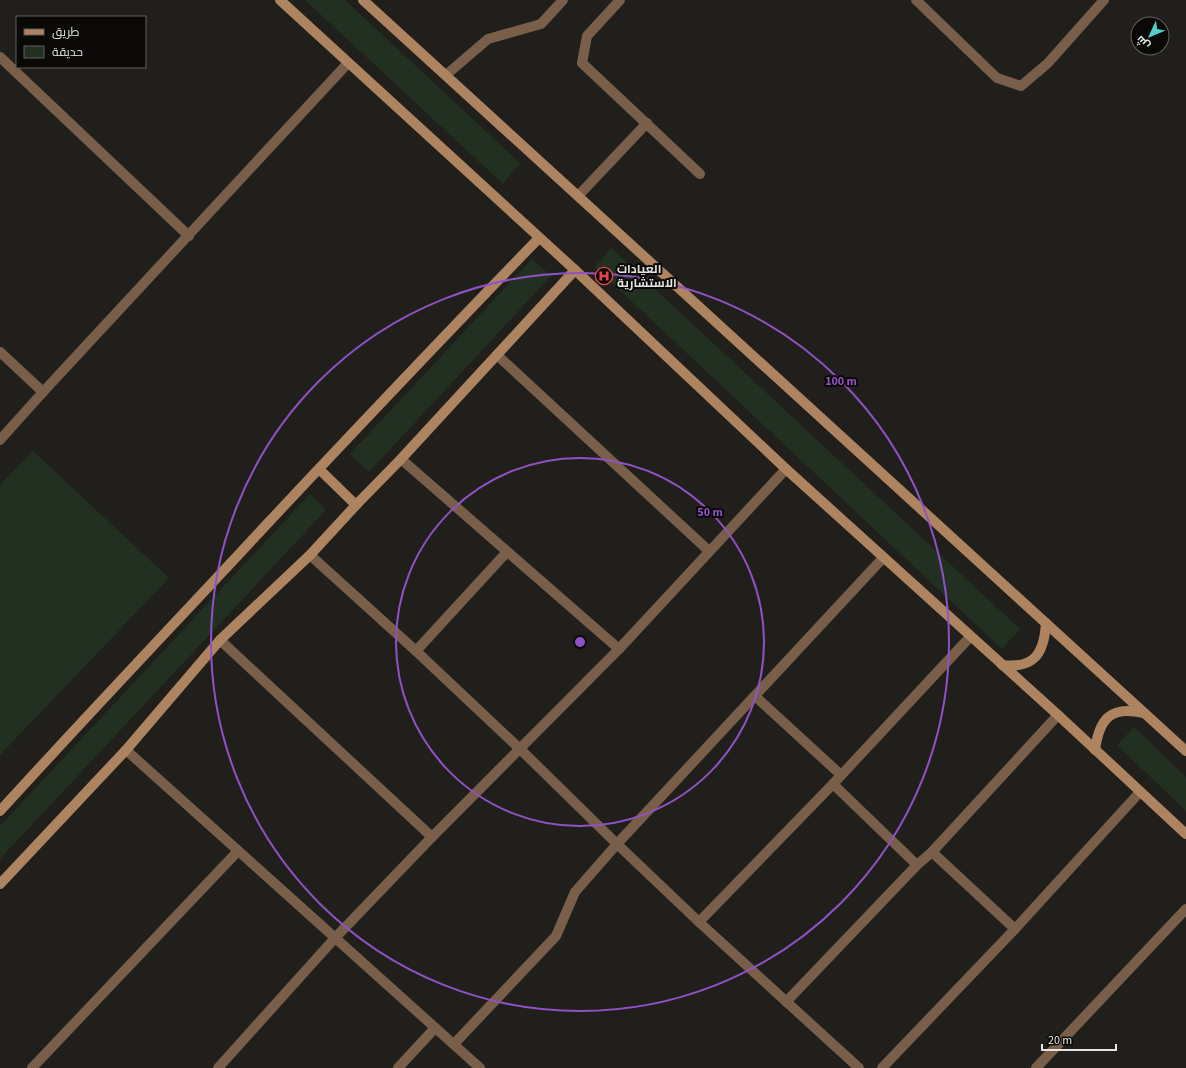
<svg xmlns="http://www.w3.org/2000/svg" width="1186" height="1068" font-family="'Source Sans 3',Cairo,sans-serif">
	<rect width="100%" height="100%" fill="#211f1c"/>
	<!-- green -->
	<g fill="#223021">
		<polygon points="305,0 345,0 520,163 503,184"/>
		<polygon points="611,248 1020,629 1002,649 595,267"/>
		<polygon points="532,259 551,276 369,472 350,454"/>
		<polygon points="33,451 169,578 0,755 0,485"/>
		<polygon points="310,494 326,510 0,859 0,826"/>
		<polygon points="1134,727 1186,777 1186,811 1117,745"/>
	</g>
	<g fill="none" stroke-linecap="round" stroke-linejoin="round">
		<!-- lane -->
		<g stroke="#795f49" stroke-width="10">
			<polyline points="620,0 587,36 582,63 700,174"/>
			<polyline points="916,0 997,78 1021,86 1048,63 1104,0"/>
			<polyline points="446,75 488,39 541,24 563,0"/>
			<polyline points="578,196 647,123"/>
		</g>
		<!-- street -->
		<g stroke="#795f49" stroke-width="10">
			<polyline points="0,57 189,236"/>
			<polyline points="0,352 43,392"/>
			<polyline points="497,355 709,551"/>
			<polyline points="0,440 43,392 348,63"/>
			<polyline points="401,459 619,649"/>
			<polyline points="310,555 416,651 519,748 617,844 699,922 859,1068"/>
			<polyline points="220,640 432,837"/>
			<polyline points="416,651 507,552"/>
			<polyline points="755,696 841,775"/>
			<polyline points="126,750 480,1068"/>
			<polyline points="833,784 917,865"/>
			<polyline points="932,852 1015,929"/>
			<polyline points="699,922 833,784 970,637"/>
			<polyline points="786,1002 917,865 932,852 1058,715"/>
			<polyline points="454,1044 556,936 575,892 617,844 883,558"/>
			<polyline points="32,1068 238,851"/>
			<polyline points="218,1068 335,938 432,837 619,649 786,469"/>
			<polyline points="398,1068 435,1028"/>
			<polyline points="882,1068 1015,929 1140,792"/>
			<polyline points="1036,1068 1186,909"/>
		</g>
		<!-- secondary -->
		<g stroke="#ad8360" stroke-width="10">
			<polyline points="280,0 575,270 786,469 1058,715 1186,834"/>
			<polyline points="363,0 1186,751"/>
			<polyline points="319,469 356,505"/>
			<path d="M1002,665C1035,669 1044,653 1046,623"/>
			<path d="M1095,750C1099,720 1110,705 1143,713"/>
			<path d="M0,811C88,714 178,620 267,524C357,428 448,332 539,238"/>
			<polyline points="0,884 126,750 220,640 310,555 356,505 401,459 575,270"/>
		</g>
	</g>
	<!-- distance rings -->
	<g fill="none" stroke="#9051c6" stroke-width="2">
		<circle cx="580" cy="642" r="184"/>
		<circle cx="580" cy="642" r="369"/>
	</g>
	<!-- icons -->
	<defs>
		<symbol id="hospital-ring" viewBox="-11 -11 22 22"><circle r="9.5" fill="#0a0908" stroke="#e0444e" stroke-width="1.5"/><path d="M-5-5h3v3.5h4V-5h3V5h-3V1.5h-4V5h-3Z" fill="#e0444e"/></symbol>
	</defs>
	<g fill-rule="evenodd">
		<use href="#hospital-ring" x="594" y="266" width="20" height="20"/>
	</g>
	<g text-anchor="middle" dominant-baseline="central" stroke-width="4" stroke-linejoin="round" paint-order="stroke">
		<!-- poi labels -->
		<g font-size="12" font-weight="bold" fill="#e5e4e2" stroke="#0a0908" text-anchor="start">
			<text x="617" y="269">العيادات<tspan x="617" dy="14">الاستشارية</tspan></text>
		</g>
	</g>
	<circle cx="580" cy="642" r="6" fill="#9051c6" stroke="#0a0908" stroke-width="2"/>
	<g font-size="12" text-anchor="middle" font-weight="bold" fill="#9051c6" stroke="#0a0908" stroke-width="4" stroke-linejoin="round" paint-order="stroke">
		<text x="841" y="385">100 m</text>
		<text x="710" y="516">50 m</text>
	</g>
	<!-- legend -->
	<rect x="16" y="16" width="130" height="52" fill="#0a0908" stroke="#62615f"/>
	<rect x="24" y="29" width="20" height="6" fill="#ad8360" stroke="#62615f"/>
	<text x="52" y="36" font-size="12" fill="#e5e4e2">طريق</text>
	<rect x="24" y="46" width="20" height="12" fill="#223021" stroke="#62615f"/>
	<text x="52" y="56" font-size="12" fill="#e5e4e2">حديقة</text>
	<!-- north arrow -->
	<g transform="translate(1150 36) rotate(226)"><circle r="19" fill="#0a0908" stroke="#62615f"/>
	<path d="M0-3L7 15L0 10L-7 15Z" fill="#53cdc9"/>
	<text y="-6" font-size="11" font-weight="bold" text-anchor="middle" fill="#e5e4e2">ش</text>
	</g>
	<!-- scale -->
	<path d="M1042 1044v6h74v-6" fill="none" stroke="#e5e4e2" stroke-width="2"/>
	<text x="1048" y="1044" font-size="12" fill="#e5e4e2" stroke="#0a0908" stroke-width="3" paint-order="stroke">20 m</text>
</svg>
